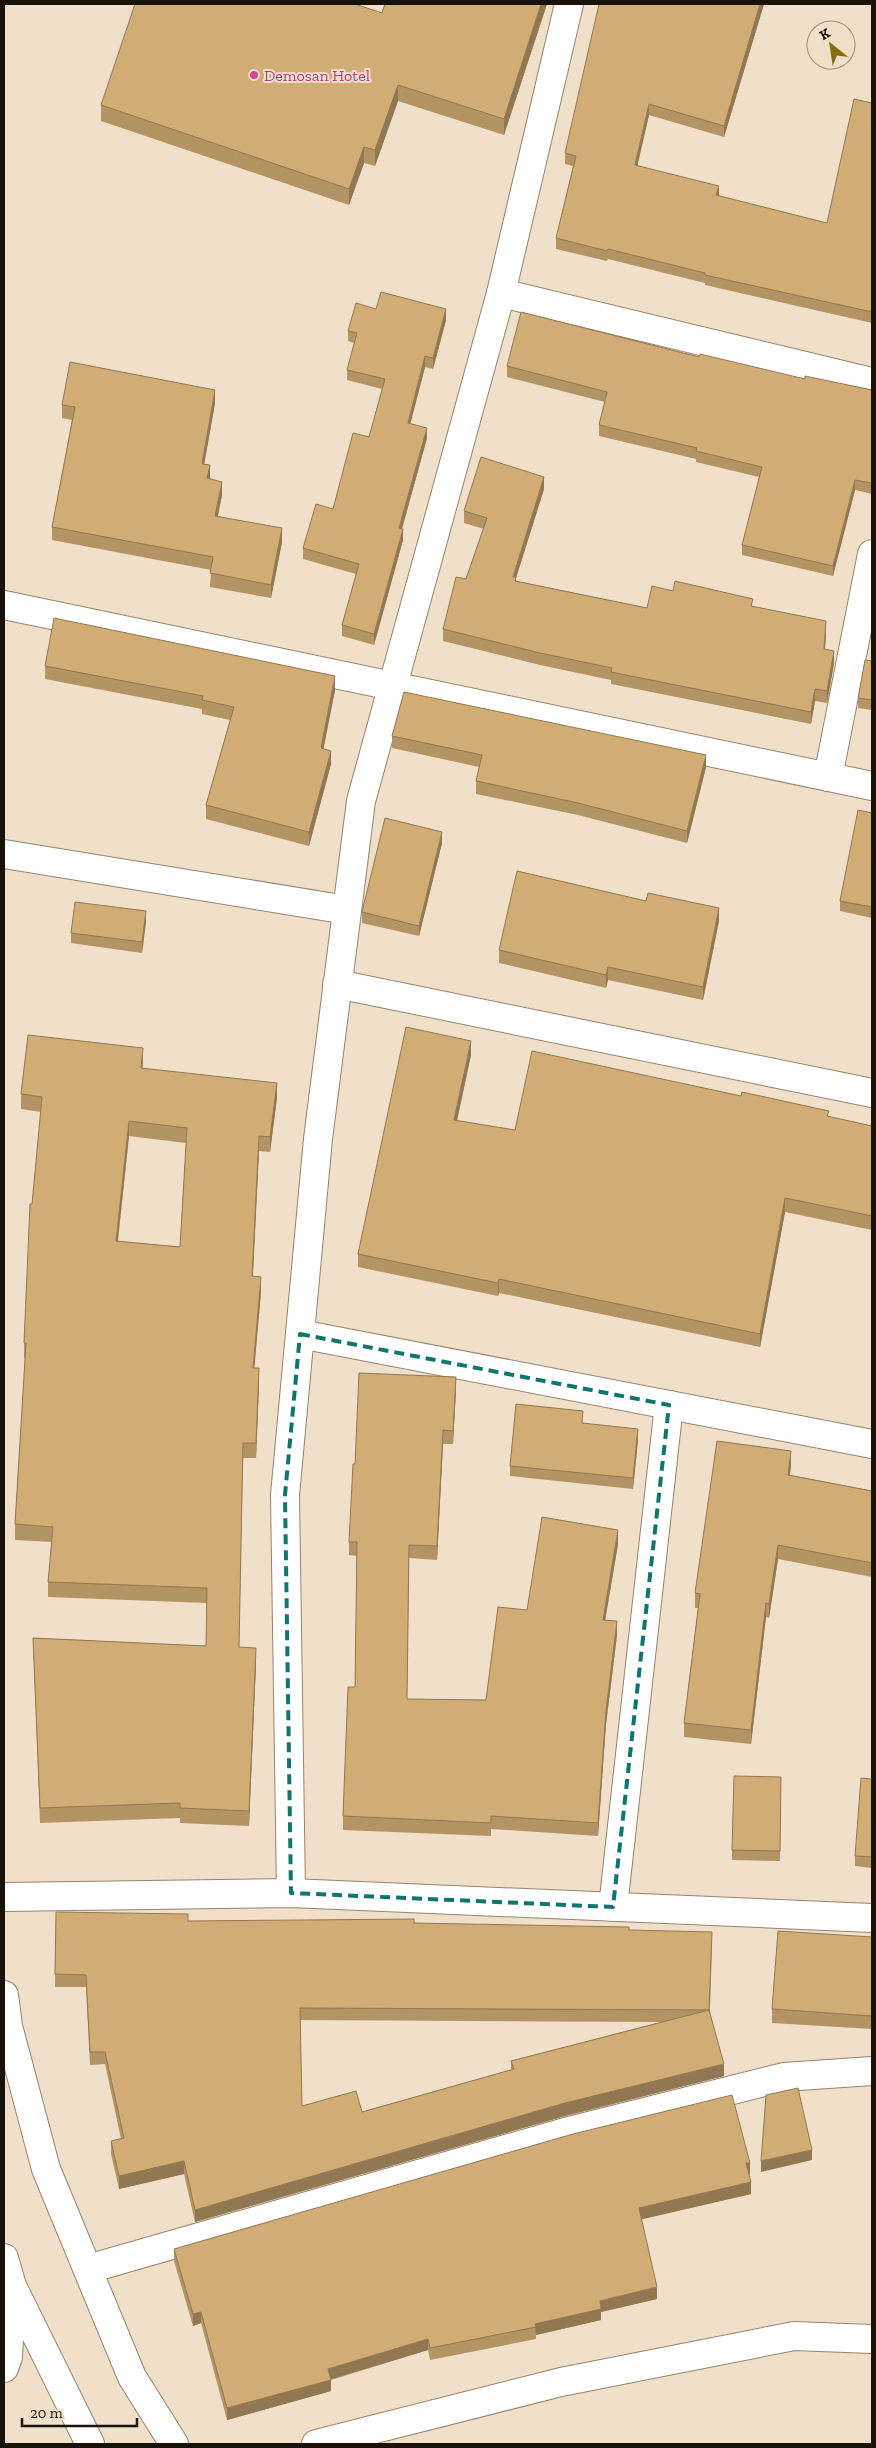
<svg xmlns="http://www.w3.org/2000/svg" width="876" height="2448" font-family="'Zilla Slab',serif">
	<rect width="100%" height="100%" fill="#f1e0c9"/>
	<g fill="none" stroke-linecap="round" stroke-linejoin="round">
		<defs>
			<g id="minor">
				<polyline points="501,293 872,382"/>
				<polyline points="4,605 872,786"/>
				<polyline points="828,777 872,554"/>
				<polyline points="4,854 347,910"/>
				<polyline points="337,984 872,1093"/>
				<polyline points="300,1334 872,1444"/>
				<polyline points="291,1893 285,1495 318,1139 361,801 501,293 569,4"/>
				<polyline points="4,1897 291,1893 872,1918"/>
				<polyline points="613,1907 669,1405"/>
				<polyline points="88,2269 569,2131 784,2077 872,2071"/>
				<polyline points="316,2444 561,2382 794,2336 872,2339"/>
			</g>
			<g id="secondary">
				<polyline points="4,1995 8,2026 46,2169 132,2377 174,2444"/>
				<polyline points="4,2258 12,2286 90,2444"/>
				<polyline points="4,2368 8,2357 12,2287"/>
			</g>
		</defs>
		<!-- minor casing -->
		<use href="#minor" stroke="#94846f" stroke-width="30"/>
		<!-- secondary casing -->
		<use href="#secondary" stroke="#94846f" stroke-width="30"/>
		<!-- minor -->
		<use href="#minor" stroke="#fff" stroke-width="28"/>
		<!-- secondary -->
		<use href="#secondary" stroke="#fff" stroke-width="28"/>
	</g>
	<!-- wall -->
	<g fill="#b49465" fill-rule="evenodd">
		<polygon points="385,4 547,4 504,135 398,101 375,166 364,163 349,205 101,121 101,105 382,13"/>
		<polygon points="764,4 724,137 649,115 637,166 719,196 827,223 872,103 872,323 705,285 705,283 608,259 607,261 556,249 556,238 573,166 565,164 565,153"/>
		<polygon points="376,309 446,320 433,369 425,367 410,423 427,438 402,529 403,540 374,645 342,636 342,625 356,574 303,559 303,548 333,509 369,437 382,389 347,380 347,370 354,343 348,341 348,331"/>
		<polygon points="699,357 805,379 872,390 872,494 855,490 833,576 742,555 742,545 759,477 696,462 696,459 599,436 599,425 605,402 507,377 507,366"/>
		<polygon points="215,403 204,464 209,479 222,495 218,516 282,542 271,598 210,587 211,570 52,540 52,527 72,420 62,418 62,405"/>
		<polygon points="544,489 516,578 516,581 647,608 673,591 753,606 826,634 825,649 834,663 827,703 815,701 811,724 611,684 611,680 540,665 443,641 443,629 466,579 484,529 464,523 464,511"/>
		<polygon points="872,661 872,710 858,708 858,698"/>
		<polygon points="45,666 335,690 323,749 331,764 309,846 206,819 206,805 230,720 202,714 202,709 45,679"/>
		<polygon points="392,736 706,767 687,843 578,815 476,794 476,781 479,767 392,748"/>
		<polygon points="872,813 872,918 840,911 840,901"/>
		<polygon points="442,843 419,936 362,923 362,912"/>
		<polygon points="719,921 703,1000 608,980 606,988 499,963 499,950"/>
		<polygon points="146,922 142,953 71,943 71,933"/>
		<polygon points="471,1055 457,1121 515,1130 829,1117 872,1126 872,1230 785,1212 760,1347 499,1293 498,1296 358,1267 358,1254"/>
		<path d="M143,1063L142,1068L277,1098L270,1152L259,1151L253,1276L261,1292L254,1368L259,1384L256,1458H243L239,1647L256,1663L249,1826L180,1823V1818L40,1823L33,1638L206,1646L207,1603L48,1597V1582L52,1542L15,1540V1524L25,1358H24V1343L32,1204L41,1112L21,1109V1094ZM129,1136L186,1143L180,1247L118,1241Z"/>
		<polygon points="456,1390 453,1444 443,1444 437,1560 409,1558 407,1699 486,1700 527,1610 618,1544 605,1620 617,1635 606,1724 598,1836 491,1829 491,1836 343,1830 343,1816 355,1687 357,1556 349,1555 349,1542 355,1464"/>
		<polygon points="583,1423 638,1440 633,1489 510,1476 510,1466"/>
		<polygon points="791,1465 790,1475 872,1491 872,1577 778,1559 769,1618 766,1617 751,1744 684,1737 684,1723 698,1608 695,1608 695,1593"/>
		<polygon points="781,1777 780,1861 732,1860 732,1850"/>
		<polygon points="872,1779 872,1868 855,1866 855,1856"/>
		<path d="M56,1912L188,1921L414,1923L629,1930L712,1945L710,2011L724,2076L565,2116L195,2222L184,2174L119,2189L111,2154V2141L121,2139L105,2064L90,2065L86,1987H55ZM300,2020L661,2022L511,2061V2070L362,2112L302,2106Z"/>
		<polygon points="872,1937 872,2029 772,2023 772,2009"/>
		<polygon points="750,2174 749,2175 751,2194 641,2219 657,2299 601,2312 601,2320 536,2335 536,2339 430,2360 428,2350 331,2380 331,2391 227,2420 201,2323 193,2326 174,2261 174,2249"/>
	</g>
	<!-- shaded-wall -->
	<g fill="#927852">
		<polygon points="541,4 547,4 504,135 504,119"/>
		<polygon points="760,4 764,4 724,137 724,126"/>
		<polygon points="398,85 398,101 375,166 375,150"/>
		<polygon points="649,104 649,115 635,176 635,165"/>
		<polygon points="364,147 364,163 349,205 349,189"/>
		<polygon points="719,186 719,196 716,195"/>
		<polygon points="446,309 446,320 433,369 433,358"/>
		<polygon points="425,356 425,367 408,433 408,423"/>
		<polygon points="215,390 215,403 202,477 202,464"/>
		<polygon points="427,428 427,438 399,539 399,528"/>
		<polygon points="210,465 210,478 207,492 207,478"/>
		<polygon points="544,477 544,489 516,578 516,589 513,577"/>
		<polygon points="855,480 855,490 833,576 833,566"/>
		<polygon points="222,482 222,495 215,529 215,516"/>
		<polygon points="282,528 282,542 271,598 271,585"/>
		<polygon points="403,529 403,540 374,645 374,634"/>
		<polygon points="826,621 826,634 824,661 824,649"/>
		<polygon points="834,651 834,663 827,703 827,691"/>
		<polygon points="335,676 335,690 321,762 321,748"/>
		<polygon points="815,689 815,701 811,724 811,712"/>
		<polygon points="331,751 331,764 309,846 309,832"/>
		<polygon points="706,755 706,767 687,843 687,831"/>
		<polygon points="442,832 442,843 419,936 419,926"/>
		<polygon points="719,908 719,921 703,1000 703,987"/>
		<polygon points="146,911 146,922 142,953 142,942"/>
		<polygon points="608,967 608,980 606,988 606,975"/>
		<polygon points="471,1041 471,1055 454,1134 454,1120"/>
		<polygon points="143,1048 143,1063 141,1083 141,1068"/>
		<polygon points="277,1083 277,1098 270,1152 270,1137"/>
		<polygon points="129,1121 129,1136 116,1256 116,1241"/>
		<polygon points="259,1136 259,1151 252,1291 252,1276"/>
		<polygon points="785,1198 785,1212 760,1347 760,1334"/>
		<polygon points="261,1277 261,1292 253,1383 253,1368"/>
		<polygon points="499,1279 499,1293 498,1296 498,1283"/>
		<polygon points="259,1368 259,1384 256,1458 256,1443"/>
		<polygon points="456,1377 456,1390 453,1444 453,1431"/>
		<polygon points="638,1429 638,1440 633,1489 633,1478"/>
		<polygon points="443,1430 443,1444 437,1560 437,1546"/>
		<polygon points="791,1451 791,1465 788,1489 788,1475"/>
		<polygon points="618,1530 618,1544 603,1633 603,1620"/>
		<polygon points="778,1545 778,1559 769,1618 769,1604"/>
		<polygon points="766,1603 766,1617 751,1744 751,1730"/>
		<polygon points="617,1621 617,1635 606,1724 598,1836 598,1823 606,1711"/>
		<polygon points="256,1648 256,1663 249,1826 249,1811"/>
		<polygon points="724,2064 724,2076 565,2116 195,2222 195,2210 565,2103"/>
		<polygon points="812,2150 812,2160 761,2172 761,2161"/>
		<polygon points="184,2161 184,2174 119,2189 119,2176"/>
		<polygon points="746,2163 750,2163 750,2174 746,2175"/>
		<polygon points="751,2182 751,2194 639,2220 639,2208"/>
		<polygon points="657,2287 657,2299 601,2312 601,2320 536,2335 535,2324 600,2301"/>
		<polygon points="201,2312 201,2323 193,2326 193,2314"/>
		<polygon points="428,2339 428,2350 328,2380 328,2369"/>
		<polygon points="331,2380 331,2391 227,2420 227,2408"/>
	</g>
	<!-- building -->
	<g fill="#d1ac75" stroke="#927852" fill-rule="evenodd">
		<polygon points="135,4 355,4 382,13 385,4 541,4 504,119 398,85 375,150 364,147 349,189 101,105"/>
		<polygon points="599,4 760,4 724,126 649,104 635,165 719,186 716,195 827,223 854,99 872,103 872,312 705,275 705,273 608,249 607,251 556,238 576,156 565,153"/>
		<polygon points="381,292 446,309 433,358 425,356 408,423 427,428 399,528 403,529 374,634 342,625 359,564 303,548 316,504 333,509 353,433 369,437 385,379 347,370 357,333 348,331 356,303 376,309"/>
		<polygon points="521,312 699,357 700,354 805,379 805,376 872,390 872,483 855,480 833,566 742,545 762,467 696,451 697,448 599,425 607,392 507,366"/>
		<polygon points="70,362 215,390 202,464 210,465 207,478 222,482 215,516 282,528 271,585 210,573 213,557 52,527 75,407 62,405"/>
		<polygon points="481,457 544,477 513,577 516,577 515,581 647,608 652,586 673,591 675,581 753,599 751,606 826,621 824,649 834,651 827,691 815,689 811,712 611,672 612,668 540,653 443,629 456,577 466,579 487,518 464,511"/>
		<polygon points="54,618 335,676 321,748 331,751 309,832 206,805 234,707 202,700 203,696 45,666"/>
		<polygon points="865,660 872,661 872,700 858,698"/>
		<polygon points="404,692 706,755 687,831 578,803 476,781 482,755 392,736"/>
		<polygon points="858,810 872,813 872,907 840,901"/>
		<polygon points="385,818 442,832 419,926 362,912"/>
		<polygon points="517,871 646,901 648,893 719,908 703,987 608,967 606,975 499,950"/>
		<polygon points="75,902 146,911 142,942 71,933"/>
		<polygon points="406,1027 471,1041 454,1120 515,1130 532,1051 741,1096 742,1092 829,1111 827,1116 872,1126 872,1216 785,1198 760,1334 499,1279 498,1283 358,1254"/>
		<path d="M28,1035L143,1048L141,1068L277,1083L270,1137L259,1136L252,1276L261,1277L253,1368H259L256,1443H243L239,1647L256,1648L249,1811L180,1808V1803L40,1808L33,1638L206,1646L207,1588L48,1582L53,1527L15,1524L26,1343H24L30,1204H32L42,1097L21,1094ZM129,1121L187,1128L180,1247L116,1241Z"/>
		<polygon points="359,1373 456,1377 453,1431 443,1430 437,1546 409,1545 407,1699 486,1700 498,1607 527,1610 542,1517 618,1530 603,1620 617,1621 606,1711 598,1823 491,1816 491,1823 343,1816 348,1687 355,1687 357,1542 349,1542 353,1464 355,1464"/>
		<polygon points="516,1404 583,1411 582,1423 638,1429 633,1478 510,1466"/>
		<polygon points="717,1441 791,1451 788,1475 872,1491 872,1563 778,1545 769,1604 766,1603 751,1730 684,1723 700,1594 695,1593"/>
		<polygon points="734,1776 781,1777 780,1851 732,1850"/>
		<polygon points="861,1778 872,1779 872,1857 855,1856"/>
		<polygon points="56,1912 188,1914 188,1921 414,1919 414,1923 629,1927 629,1930 712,1932 709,2010 300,2008 302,2106 356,2091 362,2112 514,2069 511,2061 709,2010 724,2064 565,2103 195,2210 184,2161 119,2176 111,2141 124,2138 105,2052 90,2052 86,1975 55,1974"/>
		<polygon points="778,1931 872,1937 872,2016 772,2009"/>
		<polygon points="798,2088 812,2150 761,2161 766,2095"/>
		<polygon points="732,2095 750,2163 746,2163 751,2182 639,2208 657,2287 600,2301 601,2309 535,2324 536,2327 430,2348 428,2339 328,2369 331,2380 227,2408 201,2312 193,2314 174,2249 573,2134"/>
	</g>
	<!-- marked area -->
	<path fill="none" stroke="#0f766e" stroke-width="4" stroke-dasharray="10 6" stroke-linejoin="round" d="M300,1334L669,1405L613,1907L291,1893L285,1495Z"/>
	<!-- markers -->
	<circle fill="#d1479c" stroke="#f1e0c9" stroke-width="2" cx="254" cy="75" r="5"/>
	<g text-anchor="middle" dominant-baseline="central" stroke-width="4" stroke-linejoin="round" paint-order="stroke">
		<!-- hotel labels -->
		<g font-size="16" fill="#b23c85" stroke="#f1e0c9" text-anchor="start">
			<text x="264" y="75">Demosan Hotel</text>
		</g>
	</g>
	<!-- border -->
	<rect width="876" height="2448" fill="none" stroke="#18120a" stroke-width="10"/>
	<!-- north arrow -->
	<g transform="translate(831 45) rotate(330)"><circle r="24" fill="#f1e0c9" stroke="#9a8e7d"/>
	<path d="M0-4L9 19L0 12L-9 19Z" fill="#836f0d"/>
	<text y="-8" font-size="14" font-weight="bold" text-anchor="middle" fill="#18120a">K</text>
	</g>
	<!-- scale -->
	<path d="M22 2418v8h115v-8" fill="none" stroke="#18120a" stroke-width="2.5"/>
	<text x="30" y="2418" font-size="15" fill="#18120a" stroke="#f1e0c9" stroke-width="4" paint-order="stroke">20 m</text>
</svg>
